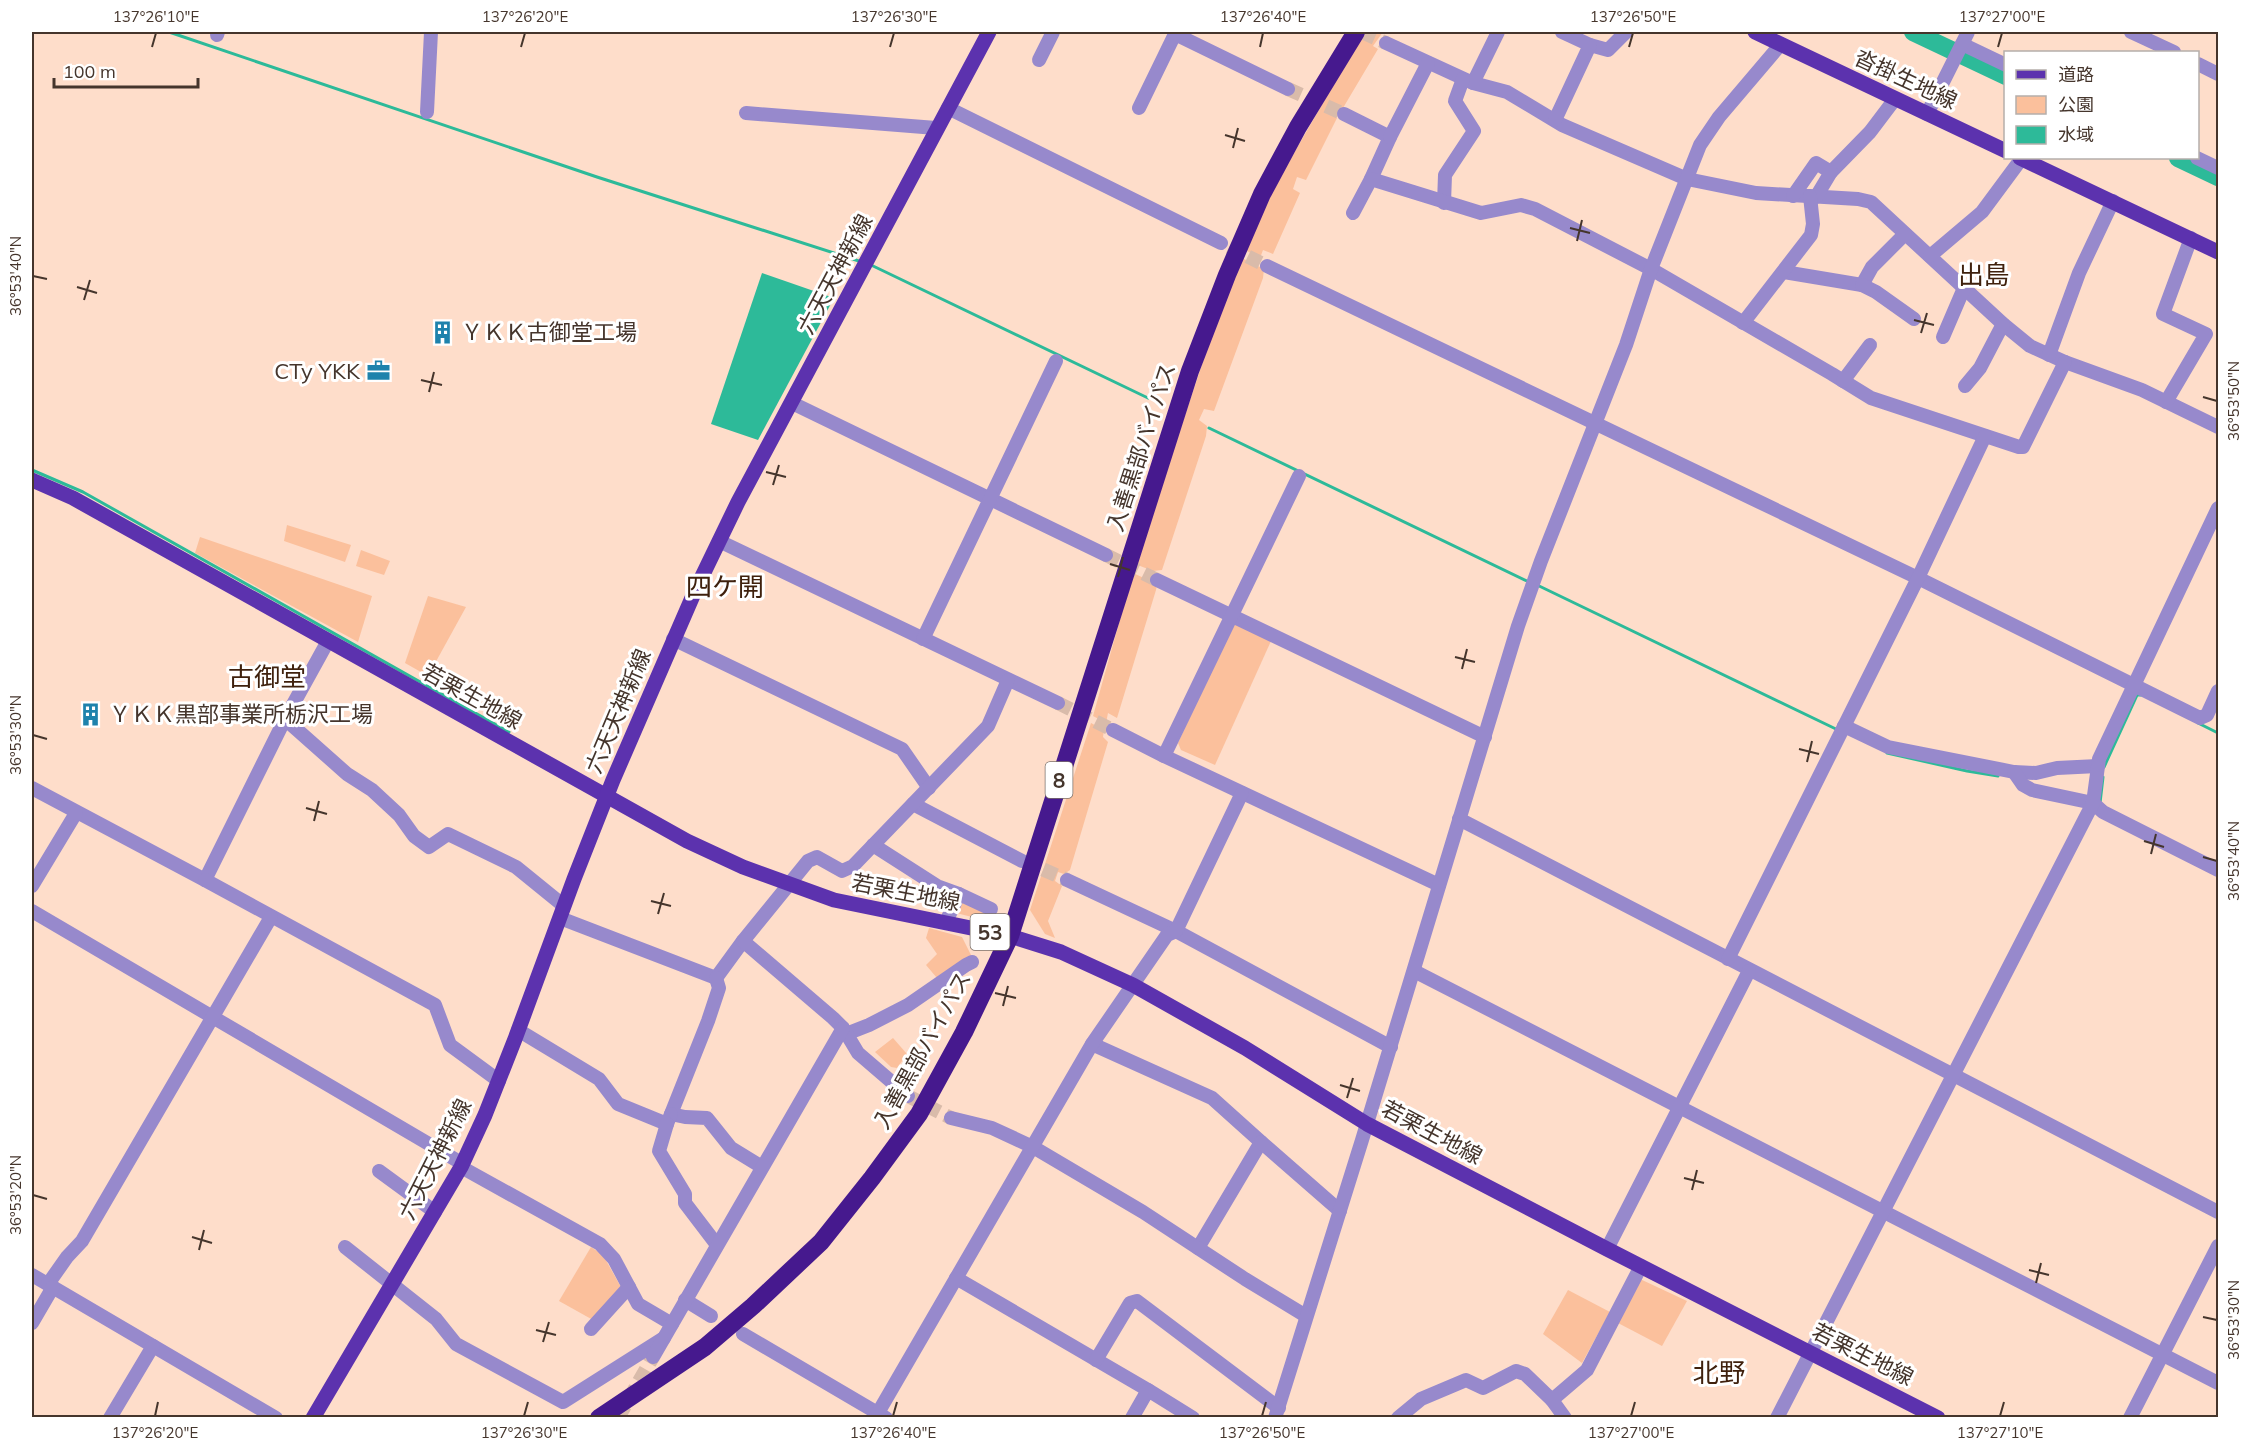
<svg xmlns="http://www.w3.org/2000/svg" width="2250" height="1449" font-family="Mulish,'Noto Sans JP',sans-serif">
	<rect width="100%" height="100%" fill="#feddca"/>
	<!-- green -->
	<g fill="#fbc09c">
		<polygon points="1364,32 1383,32 1373,46 1378,49 1343,108 1337,106 1333,114 1337,118 1306,180 1297,177 1293,189 1300,193 1273,254 1263,250 1260,258 1245,250 1275,186"/>
		<polygon points="1242,258 1264,269 1263,278 1214,411 1204,409 1199,420 1207,426 1206,436 1162,570 1153,571 1135,564 1214,329"/>
		<polygon points="287,525 351,545 345,562 284,541"/>
		<polygon points="200,537 372,596 358,642 195,553"/>
		<polygon points="361,550 390,561 384,575 356,566"/>
		<polygon points="1133,573 1157,584 1156,590 1117,718 1108,713 1106,723 1093,716"/>
		<polygon points="428,596 466,607 428,676 405,663"/>
		<polygon points="1233,622 1271,641 1215,765 1181,750 1178,743"/>
		<polygon points="1091,723 1104,730 1103,737 1108,742 1070,870 1064,874 1058,872 1055,881 1062,886 1048,921 1055,938 1045,934 1030,910"/>
		<polygon points="962,900 989,911 980,919 956,913"/>
		<polygon points="929,928 962,937 973,959 937,978 926,965 937,954 926,938"/>
		<polygon points="893,1038 907,1054 897,1068 891,1067 875,1052"/>
		<polygon points="591,1247 603,1255 622,1289 593,1320 559,1301"/>
		<polygon points="1640,1279 1687,1301 1662,1346 1618,1323"/>
		<polygon points="1568,1290 1610,1312 1582,1363 1543,1334"/>
	</g>
	<!-- water -->
	<polygon fill="#2dba99" points="762,273 834,298 758,440 711,424"/>
	<g fill="none" stroke-linecap="round" stroke-linejoin="round">
		<!-- stream -->
		<g stroke="#2dba99" stroke-width="3">
			<polyline points="169,32 597,177 862,262"/>
			<polyline points="871,265 1148,398"/>
			<polyline points="1209,428 1529,582"/>
			<polyline points="32,470 83,492 509,732"/>
			<polyline points="1535,584 1838,730"/>
			<polyline points="2198,723 2218,733"/>
			<polyline points="1887,753 1967,771 1998,776"/>
			<polyline points="2104,767 2137,695 2141,695"/>
			<polyline points="2100,803 2103,777"/>
		</g>
		<!-- river -->
		<g stroke="#2dba99" stroke-width="18">
			<polyline points="1913,32 2006,76"/>
			<polyline points="2178,158 2218,177"/>
		</g>
		<!-- minor-tunnel -->
		<g stroke="#d9bbaa" stroke-width="14" stroke-dasharray="14 7" stroke-linecap="butt">
			<polyline points="1362,32 1386,43"/>
			<polyline points="1288,89 1344,114"/>
			<polyline points="1229,247 1267,266"/>
			<polyline points="1106,555 1157,580"/>
			<polyline points="1058,703 1113,730"/>
			<polyline points="1024,861 1067,880"/>
			<polyline points="908,1096 951,1118"/>
			<polyline points="618,1418 653,1357"/>
		</g>
		<!-- minor -->
		<g stroke="#9789cc" stroke-width="14">
			<polyline points="2131,32 2174,52"/>
			<polyline points="217,35 218,32"/>
			<polyline points="1386,43 1473,83 1507,92 1562,125 1687,179 1756,193 1858,199 1871,202 2003,324 2030,346 2065,362 2142,390 2218,427"/>
			<polyline points="1962,44 2006,65"/>
			<polyline points="1590,45 1608,50 1626,32"/>
			<polyline points="1039,60 1053,32"/>
			<polyline points="2198,64 2218,74"/>
			<polyline points="1473,83 1498,32"/>
			<polyline points="948,108 1221,243"/>
			<polyline points="1139,108 1175,34 1288,89"/>
			<polyline points="427,112 431,32"/>
			<polyline points="746,113 936,128"/>
			<polyline points="1344,114 1390,137 1371,179"/>
			<polyline points="1927,114 1968,32"/>
			<polyline points="1555,120 1590,45 1562,32"/>
			<polyline points="1390,137 1428,63"/>
			<polyline points="2197,158 2218,168"/>
			<polyline points="1831,172 1870,132 1895,99"/>
			<polyline points="1793,196 1816,163 1831,172 1816,197"/>
			<polyline points="1444,203 1445,175 1474,131 1455,101 1463,79"/>
			<polyline points="1353,213 1371,179 1481,213 1521,205 1535,209 1651,269 1832,374 1871,398 2019,447 2023,447 2065,362"/>
			<polyline points="1930,256 1982,212 2022,158"/>
			<polyline points="1267,266 1918,578 2200,718 2207,715 2218,691"/>
			<polyline points="1784,272 1862,285 1872,267 1905,234"/>
			<polyline points="1862,285 1876,292 1914,319"/>
			<polyline points="1743,323 1811,235 1813,224 1810,196"/>
			<polyline points="1943,337 1964,288"/>
			<polyline points="2049,355 2079,273 2113,201"/>
			<polyline points="1843,381 1870,345"/>
			<polyline points="1965,386 1980,368 2003,324"/>
			<polyline points="2166,402 2206,334 2163,314 2191,238"/>
			<polyline points="792,403 1106,555"/>
			<polyline points="719,541 1058,703"/>
			<polyline points="1157,580 1485,737"/>
			<polyline points="673,639 902,749 929,788"/>
			<polyline points="923,639 1056,361"/>
			<polyline points="285,719 347,774 372,790 399,815 414,836 429,847 448,834 516,867 564,906"/>
			<polyline points="1844,726 1888,747 2014,772 2036,773 2057,768 2098,766"/>
			<polyline points="1113,730 1164,756 1439,885"/>
			<polyline points="1164,756 1299,476"/>
			<polyline points="2014,772 2023,785 2032,790 2093,803 2103,812 2218,870"/>
			<polyline points="32,788 205,880 285,719 328,641"/>
			<polyline points="913,804 1022,861"/>
			<polyline points="1459,819 2218,1212"/>
			<polyline points="873,845 937,886 959,894 946,922"/>
			<polyline points="205,880 435,1005 450,1045 499,1081"/>
			<polyline points="1067,880 1176,931 1391,1047"/>
			<polyline points="32,886 76,813"/>
			<polyline points="959,894 991,909"/>
			<polyline points="32,911 463,1164"/>
			<polyline points="560,918 716,978 743,941"/>
			<polyline points="1728,959 1918,578 1985,436"/>
			<polyline points="1414,971 2218,1383"/>
			<polyline points="716,978 719,988 708,1021 671,1114 685,1117 707,1118 731,1148 762,1167"/>
			<polyline points="518,1030 599,1079 618,1104 667,1124 671,1114"/>
			<polyline points="846,1034 869,1025 908,1005 966,965 972,962"/>
			<polyline points="1092,1044 1212,1098 1261,1142 1198,1248"/>
			<polyline points="908,1096 858,1053 843,1028 833,1018 743,941 808,861 817,857 842,871 853,866 988,726 1008,680"/>
			<polyline points="951,1118 992,1128 1033,1147 1143,1212 1245,1279 1306,1316"/>
			<polyline points="667,1124 659,1151 685,1194 685,1203 717,1245"/>
			<polyline points="1261,1142 1340,1211"/>
			<polyline points="461,1167 600,1244 614,1259 638,1304 672,1324"/>
			<polyline points="379,1171 435,1212"/>
			<polyline points="345,1247 436,1319 456,1344 563,1402 664,1338"/>
			<polyline points="1607,1249 1749,971"/>
			<polyline points="32,1275 276,1418"/>
			<polyline points="956,1278 1148,1390"/>
			<polyline points="48,1284 67,1257 82,1241 271,917"/>
			<polyline points="685,1300 711,1316"/>
			<polyline points="32,1323 53,1287"/>
			<polyline points="591,1329 629,1287"/>
			<polyline points="743,1334 886,1418"/>
			<polyline points="653,1357 843,1028"/>
			<polyline points="1096,1360 1130,1303 1137,1301 1279,1408"/>
			<polyline points="110,1418 153,1346"/>
			<polyline points="875,1418 1092,1044 1167,935 1176,931 1242,793"/>
			<polyline points="1132,1418 1148,1390 1193,1418"/>
			<polyline points="1275,1418 1362,1140 1518,626 1541,561 1626,345 1651,269 1700,145 1719,117 1781,44"/>
			<polyline points="1398,1418 1421,1399 1466,1380 1483,1388 1516,1371 1525,1374 1552,1400"/>
			<polyline points="1565,1418 1552,1400 1587,1370 1641,1266"/>
			<polyline points="1777,1418 2093,803 2099,759 2218,508"/>
			<polyline points="2130,1418 2218,1246"/>
		</g>
		<!-- major -->
		<g stroke="#5c32ae" stroke-width="15">
			<polyline points="1755,32 2006,151"/>
			<polyline points="2020,158 2218,252"/>
			<polyline points="32,480 73,498 687,841 743,867 834,900 1010,936 1061,952 1133,985 1245,1048 1367,1124 1607,1249 1938,1418"/>
			<polyline points="313,1418 461,1167 485,1115 515,1039 574,879 613,780 695,591 738,502 989,32"/>
		</g>
		<!-- highway -->
		<polyline stroke="#46198e" stroke-width="18" points="599,1418 705,1347 753,1306 821,1242 872,1178 919,1114 964,1032 1010,936 1190,371 1227,275 1262,194 1298,127 1356,32"/>
	</g>
	<!-- ticks -->
	<path fill="none" stroke="#45352c" stroke-width="2" d="M152,47L156,33M521,47L525,33M890,47L894,33M1260,47L1263,33M1629,47L1633,33M1998,47L2002,33M1225,135L1245,141M1233,148L1238,128M1570,228L1590,233M1577,241L1582,220M33,276L47,279M77,287L97,293M84,300L90,280M1914,320L1934,325M1921,333L1927,313M421,380L442,385M429,392L434,372M2203,397L2217,401M766,472L786,477M773,485L779,465M1110,564L1130,570M1118,577L1123,557M1455,657L1475,662M1462,669L1467,649M33,735L47,739M1799,749L1819,754M1807,762L1812,741M306,808L327,814M314,821L319,801M2144,841L2164,847M2151,854L2156,834M2203,857L2217,861M651,901L671,906M658,914L664,893M995,993L1016,998M1003,1006L1008,986M1340,1085L1360,1091M1347,1098L1353,1078M1684,1178L1704,1183M1692,1190L1697,1170M33,1195L47,1199M192,1237L212,1243M199,1250L204,1230M2029,1270L2049,1275M2036,1283L2041,1263M2203,1317L2217,1320M536,1330L556,1335M543,1342L549,1322M155,1416L158,1402M524,1416L528,1402M893,1416L897,1402M1262,1416L1266,1402M1631,1416L1635,1402M2000,1416L2004,1402"/>
	<!-- icons -->
	<defs>
		<symbol id="building-bare" viewBox="-9 -9 18 18"><path d="M-4-6H4V6H1V3H-1V6H-4ZM-2.5-4.3h1.7v1.8h-1.7ZM.8-4.3h1.7v1.8H.8ZM-2.5-1h1.7V.8h-1.7ZM.8-1h1.7V.8H.8Z" fill="#1e82ac" stroke="#fff" stroke-width="2.5" paint-order="stroke"/></symbol>
		<symbol id="office-bare" viewBox="-9 -9 18 18"><path d="M-6-3h4V-5.5h4V-3h4V5H-6ZM-1-4.5V-3h2v-1.5ZM-6 0V1H6V0Z" fill="#1e82ac" stroke="#fff" stroke-width="2.5" paint-order="stroke"/></symbol>
	</defs>
	<g fill-rule="evenodd">
		<use href="#building-bare" x="426" y="316" width="33" height="33"/>
		<use href="#office-bare" x="362" y="354" width="33" height="33"/>
		<use href="#building-bare" x="74" y="698" width="33" height="33"/>
	</g>
	<g text-anchor="middle" dominant-baseline="central" stroke-width="6" stroke-linejoin="round" paint-order="stroke">
		<!-- shield labels -->
		<g fill="#fff" stroke="#7d726b" stroke-width="1.5">
			<rect x="1045.5" y="762" width="27" height="36" rx="4.5"/>
			<rect x="970.5" y="914" width="39" height="36" rx="4.5"/>
		</g>
		<g font-size="21" font-weight="bold" fill="#45352c">
			<text x="1059" y="780">8</text>
			<text x="990" y="932">53</text>
		</g>
		<!-- street labels -->
		<g font-size="22" fill="#45352c" stroke="#fff">
			<text transform="translate(1906 79) rotate(25)">沓掛生地線</text>
			<text transform="translate(835 274) rotate(-62)">六天天神新線</text>
			<text transform="translate(1141 447) rotate(-72)">入善黒部バイパス</text>
			<text transform="translate(472 696) rotate(29)">若栗生地線</text>
			<text transform="translate(618 711) rotate(-67)">六天天神新線</text>
			<text transform="translate(906 892) rotate(11)">若栗生地線</text>
			<text transform="translate(922 1050) rotate(-61)">入善黒部バイパス</text>
			<text transform="translate(1432 1132) rotate(28)">若栗生地線</text>
			<text transform="translate(435 1159) rotate(-63)">六天天神新線</text>
			<text transform="translate(1863 1354) rotate(27)">若栗生地線</text>
		</g>
		<!-- poi labels -->
		<g font-size="22" fill="#45352c" stroke="#fff" text-anchor="start">
			<text x="461" y="332">ＹＫＫ古御堂工場</text>
			<text x="360" y="371" text-anchor="end">CTy YKK</text>
			<text x="109" y="714">ＹＫＫ黒部事業所栃沢工場</text>
		</g>
		<!-- quarter labels -->
		<g font-size="26" fill="#3f210d" stroke="#fff">
			<text x="1984" y="274">出島</text>
			<text x="725" y="586">四ケ開</text>
			<text x="267" y="676">古御堂</text>
			<text x="1719" y="1372">北野</text>
		</g>
	</g>
	<!-- border -->
	<rect width="2250" height="1449" fill="none" stroke="#ffffff" stroke-width="66"/>
	<!-- legend -->
	<rect x="2004" y="51" width="195" height="108" fill="#ffffff" stroke="#b5aeab" stroke-width="1.5"/>
	<rect x="2016" y="70" width="30" height="9" fill="#5c32ae" stroke="#b5aeab" stroke-width="1.5"/>
	<text x="2058" y="81" font-size="18" fill="#45352c">道路</text>
	<rect x="2016" y="96" width="30" height="18" fill="#fbc09c" stroke="#b5aeab" stroke-width="1.5"/>
	<text x="2058" y="111" font-size="18" fill="#45352c">公園</text>
	<rect x="2016" y="126" width="30" height="18" fill="#2dba99" stroke="#b5aeab" stroke-width="1.5"/>
	<text x="2058" y="141" font-size="18" fill="#45352c">水域</text>
	<!-- scale -->
	<path d="M54 78v9h144v-9" fill="none" stroke="#45352c" stroke-width="3"/>
	<text x="63" y="78" font-size="18" fill="#45352c" stroke="#ffffff" stroke-width="4.5" paint-order="stroke">100 m</text>
	<rect x="33" y="33" width="2184" height="1383" fill="none" stroke="#45352c" stroke-width="2"/>
	<g font-size="15" text-anchor="middle" fill="#45352c">
		<text x="156" y="22">137°26'10"E</text>
		<text x="525" y="22">137°26'20"E</text>
		<text x="894" y="22">137°26'30"E</text>
		<text x="1263" y="22">137°26'40"E</text>
		<text x="1633" y="22">137°26'50"E</text>
		<text x="2002" y="22">137°27'00"E</text>
		<text transform="translate(16 276) rotate(-90)" y="5">36°53'40"N</text>
		<text transform="translate(2234 401) rotate(-90)" y="5">36°53'50"N</text>
		<text transform="translate(16 735) rotate(-90)" y="5">36°53'30"N</text>
		<text transform="translate(2234 861) rotate(-90)" y="5">36°53'40"N</text>
		<text transform="translate(16 1195) rotate(-90)" y="5">36°53'20"N</text>
		<text transform="translate(2234 1320) rotate(-90)" y="5">36°53'30"N</text>
		<text x="155" y="1438">137°26'20"E</text>
		<text x="524" y="1438">137°26'30"E</text>
		<text x="893" y="1438">137°26'40"E</text>
		<text x="1262" y="1438">137°26'50"E</text>
		<text x="1631" y="1438">137°27'00"E</text>
		<text x="2000" y="1438">137°27'10"E</text>
	</g>
</svg>
